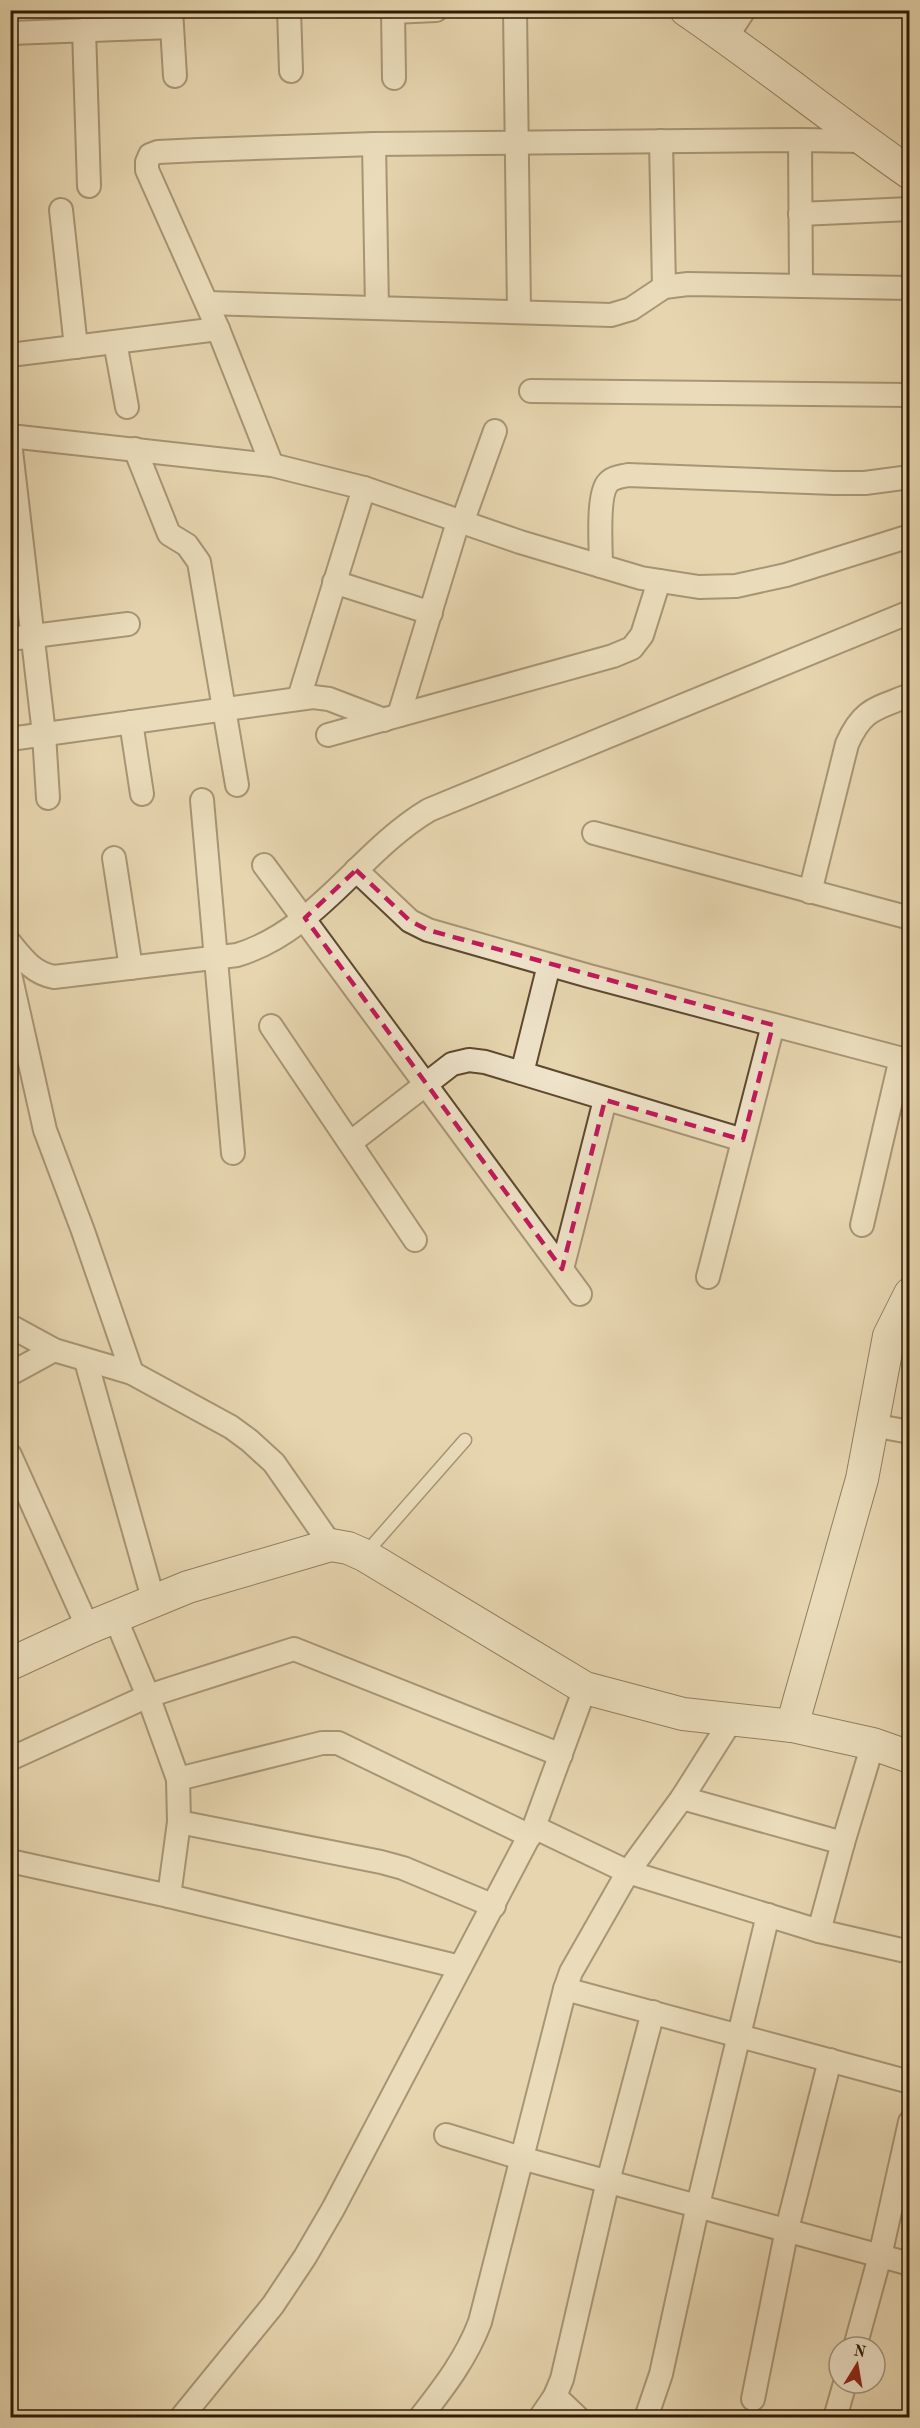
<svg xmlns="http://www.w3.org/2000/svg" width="920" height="2428" font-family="'Old Standard TT',serif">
	<rect width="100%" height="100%" fill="#e6d6af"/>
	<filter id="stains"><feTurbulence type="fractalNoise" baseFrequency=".00333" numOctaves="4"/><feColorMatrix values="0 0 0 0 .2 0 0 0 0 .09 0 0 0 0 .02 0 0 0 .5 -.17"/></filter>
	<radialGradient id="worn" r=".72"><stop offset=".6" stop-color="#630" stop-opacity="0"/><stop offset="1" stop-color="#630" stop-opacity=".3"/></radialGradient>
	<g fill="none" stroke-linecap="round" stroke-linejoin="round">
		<defs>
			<polyline id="lane" points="365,1554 465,1440"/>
			<g id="street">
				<polyline points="171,10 175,76"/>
				<polyline points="289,10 291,71"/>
				<polyline points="393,10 394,78"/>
				<polyline points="515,10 519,312"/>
				<polyline points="393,12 436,10"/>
				<polyline points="84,30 89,186"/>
				<polyline points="10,33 172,27"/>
				<polyline points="726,38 744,10"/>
				<polyline points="800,140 801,286"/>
				<polyline points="661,141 664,287"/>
				<polyline points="374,144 377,308"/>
				<polyline points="61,210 76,347"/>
				<polyline points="800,214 910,209"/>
				<polyline points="207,303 611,315 631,309 664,287 688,284 910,288"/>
				<polyline points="115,342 127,407"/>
				<polyline points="10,355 218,329"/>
				<polyline points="531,391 910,395"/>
				<polyline points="10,436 272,465 364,488 520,542 641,578 699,587 736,586 786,575 910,536"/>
				<polyline points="10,442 44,734 48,798"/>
				<polyline points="135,449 169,534 187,545 199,562 237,785"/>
				<polyline points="272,465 218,329 147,170 147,162 150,155 158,152 199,150 374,144 800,140 864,141"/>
				<polyline points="462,523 495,431"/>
				<path d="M601,566C601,548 597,498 607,484C612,477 620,477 628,475L834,483H865L910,477"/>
				<polyline points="334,582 431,613"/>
				<polyline points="10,639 128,624"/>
				<polyline points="299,698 364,488"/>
				<polyline points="399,715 458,522"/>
				<polyline points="131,722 142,794"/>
				<polyline points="328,735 613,656 632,648 642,635 659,581"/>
				<polyline points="10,739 313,697 329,699 384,720"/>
				<polyline points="202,800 233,1153"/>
				<polyline points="594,833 910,918"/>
				<polyline points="114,858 131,968"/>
				<polyline points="264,865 580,1294"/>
				<polyline points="356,870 410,921 428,930 589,976 910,1061"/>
				<path d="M810,892L847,744C863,708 876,709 910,695"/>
				<path d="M10,943C23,959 33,973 54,977L237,955C317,931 360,851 429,810L910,612"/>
				<polyline points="10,974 45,1130 83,1231 132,1373"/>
				<polyline points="271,1026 415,1240"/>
				<polyline points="522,1073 549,965"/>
				<polyline points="350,1143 452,1064 469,1060 485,1062 743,1140"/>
				<polyline points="862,1225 901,1058"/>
				<polyline points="562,1269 605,1100"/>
				<polyline points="708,1277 773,1025"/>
				<polyline points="10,1326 54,1350 132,1373 231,1427 250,1441 274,1463 331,1545"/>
				<polyline points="86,1361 154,1602"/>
				<polyline points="10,1374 54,1350"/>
				<polyline points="872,1425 910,1432"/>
				<polyline points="10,1455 88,1628"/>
				<polyline points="115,1617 148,1696 178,1779 179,1822 169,1896"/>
				<polyline points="10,1759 148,1696 294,1649 561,1755"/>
				<polyline points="178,1779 322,1743 338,1743 530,1836"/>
				<polyline points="682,1798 843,1843"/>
				<polyline points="179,1822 381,1862 403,1868 494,1906"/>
				<polyline points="534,1827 628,1872 819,1931 910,1952"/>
				<polyline points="10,1861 169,1896 460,1967"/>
				<polyline points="819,1931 843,1843 873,1744"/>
				<polyline points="565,1989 910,2082"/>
				<polyline points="446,2135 521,2158 910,2264"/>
				<polyline points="855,2347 880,2256 910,2122"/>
				<polyline points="555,2396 578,2418"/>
				<polyline points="753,2399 787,2229 830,2060"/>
				<polyline points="181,2418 273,2305 305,2257 333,2209 534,1827 585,1688"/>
				<path d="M420,2418C444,2387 466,2359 480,2322L565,1989L571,1972L628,1872L682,1798L732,1719"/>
				<polyline points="540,2418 555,2396 562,2379 608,2181 653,2012"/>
				<polyline points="646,2418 661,2374 698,2205 768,1915"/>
				<polyline points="835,2418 845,2383"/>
			</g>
			<g id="secondary">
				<path d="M686,10C762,62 834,120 910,173"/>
				<polyline points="10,1664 88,1628 188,1587 331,1545 348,1548 364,1555 585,1688 683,1714 792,1726 873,1744 910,1757"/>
				<polyline points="792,1726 862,1479 889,1336 910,1294"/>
			</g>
		</defs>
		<!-- lane casing -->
		<use href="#lane" stroke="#5e482e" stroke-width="15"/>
		<!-- street casing -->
		<use href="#street" stroke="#5e482e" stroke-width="26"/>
		<!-- secondary casing -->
		<use href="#secondary" stroke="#301903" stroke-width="34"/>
		<!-- lane -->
		<use href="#lane" stroke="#efe4cb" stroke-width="12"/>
		<!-- street -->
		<use href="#street" stroke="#efe4cb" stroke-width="22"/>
		<!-- secondary -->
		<use href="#secondary" stroke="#efe4cb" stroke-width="32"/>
	</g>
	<!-- marked area -->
	<path d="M0 0H920V2428H0ZM356,870L410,921L428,930L773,1025L743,1140L605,1100L562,1269L305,918Z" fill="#e6d6af" fill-opacity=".55" fill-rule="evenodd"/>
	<path fill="none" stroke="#c2185b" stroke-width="4.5" stroke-dasharray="12 8" stroke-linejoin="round" d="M356,870L410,921L428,930L773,1025L743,1140L605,1100L562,1269L305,918Z"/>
	<!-- margin -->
	<rect width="920" height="2428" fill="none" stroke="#e6d6af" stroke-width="36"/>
	<rect x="12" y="12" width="896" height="2404" fill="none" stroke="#301903" stroke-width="3"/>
	<rect x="18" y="18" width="884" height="2392" fill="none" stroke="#301903" stroke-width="1.5"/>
	<!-- north arrow -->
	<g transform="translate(857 2365) rotate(11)"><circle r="28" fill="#efe4cb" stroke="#a3937b" stroke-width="1.5"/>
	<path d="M0-4.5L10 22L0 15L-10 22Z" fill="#8f2418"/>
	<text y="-9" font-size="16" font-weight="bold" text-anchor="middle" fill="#301903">N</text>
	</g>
	<rect width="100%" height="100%" filter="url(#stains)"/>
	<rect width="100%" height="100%" fill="url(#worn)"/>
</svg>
